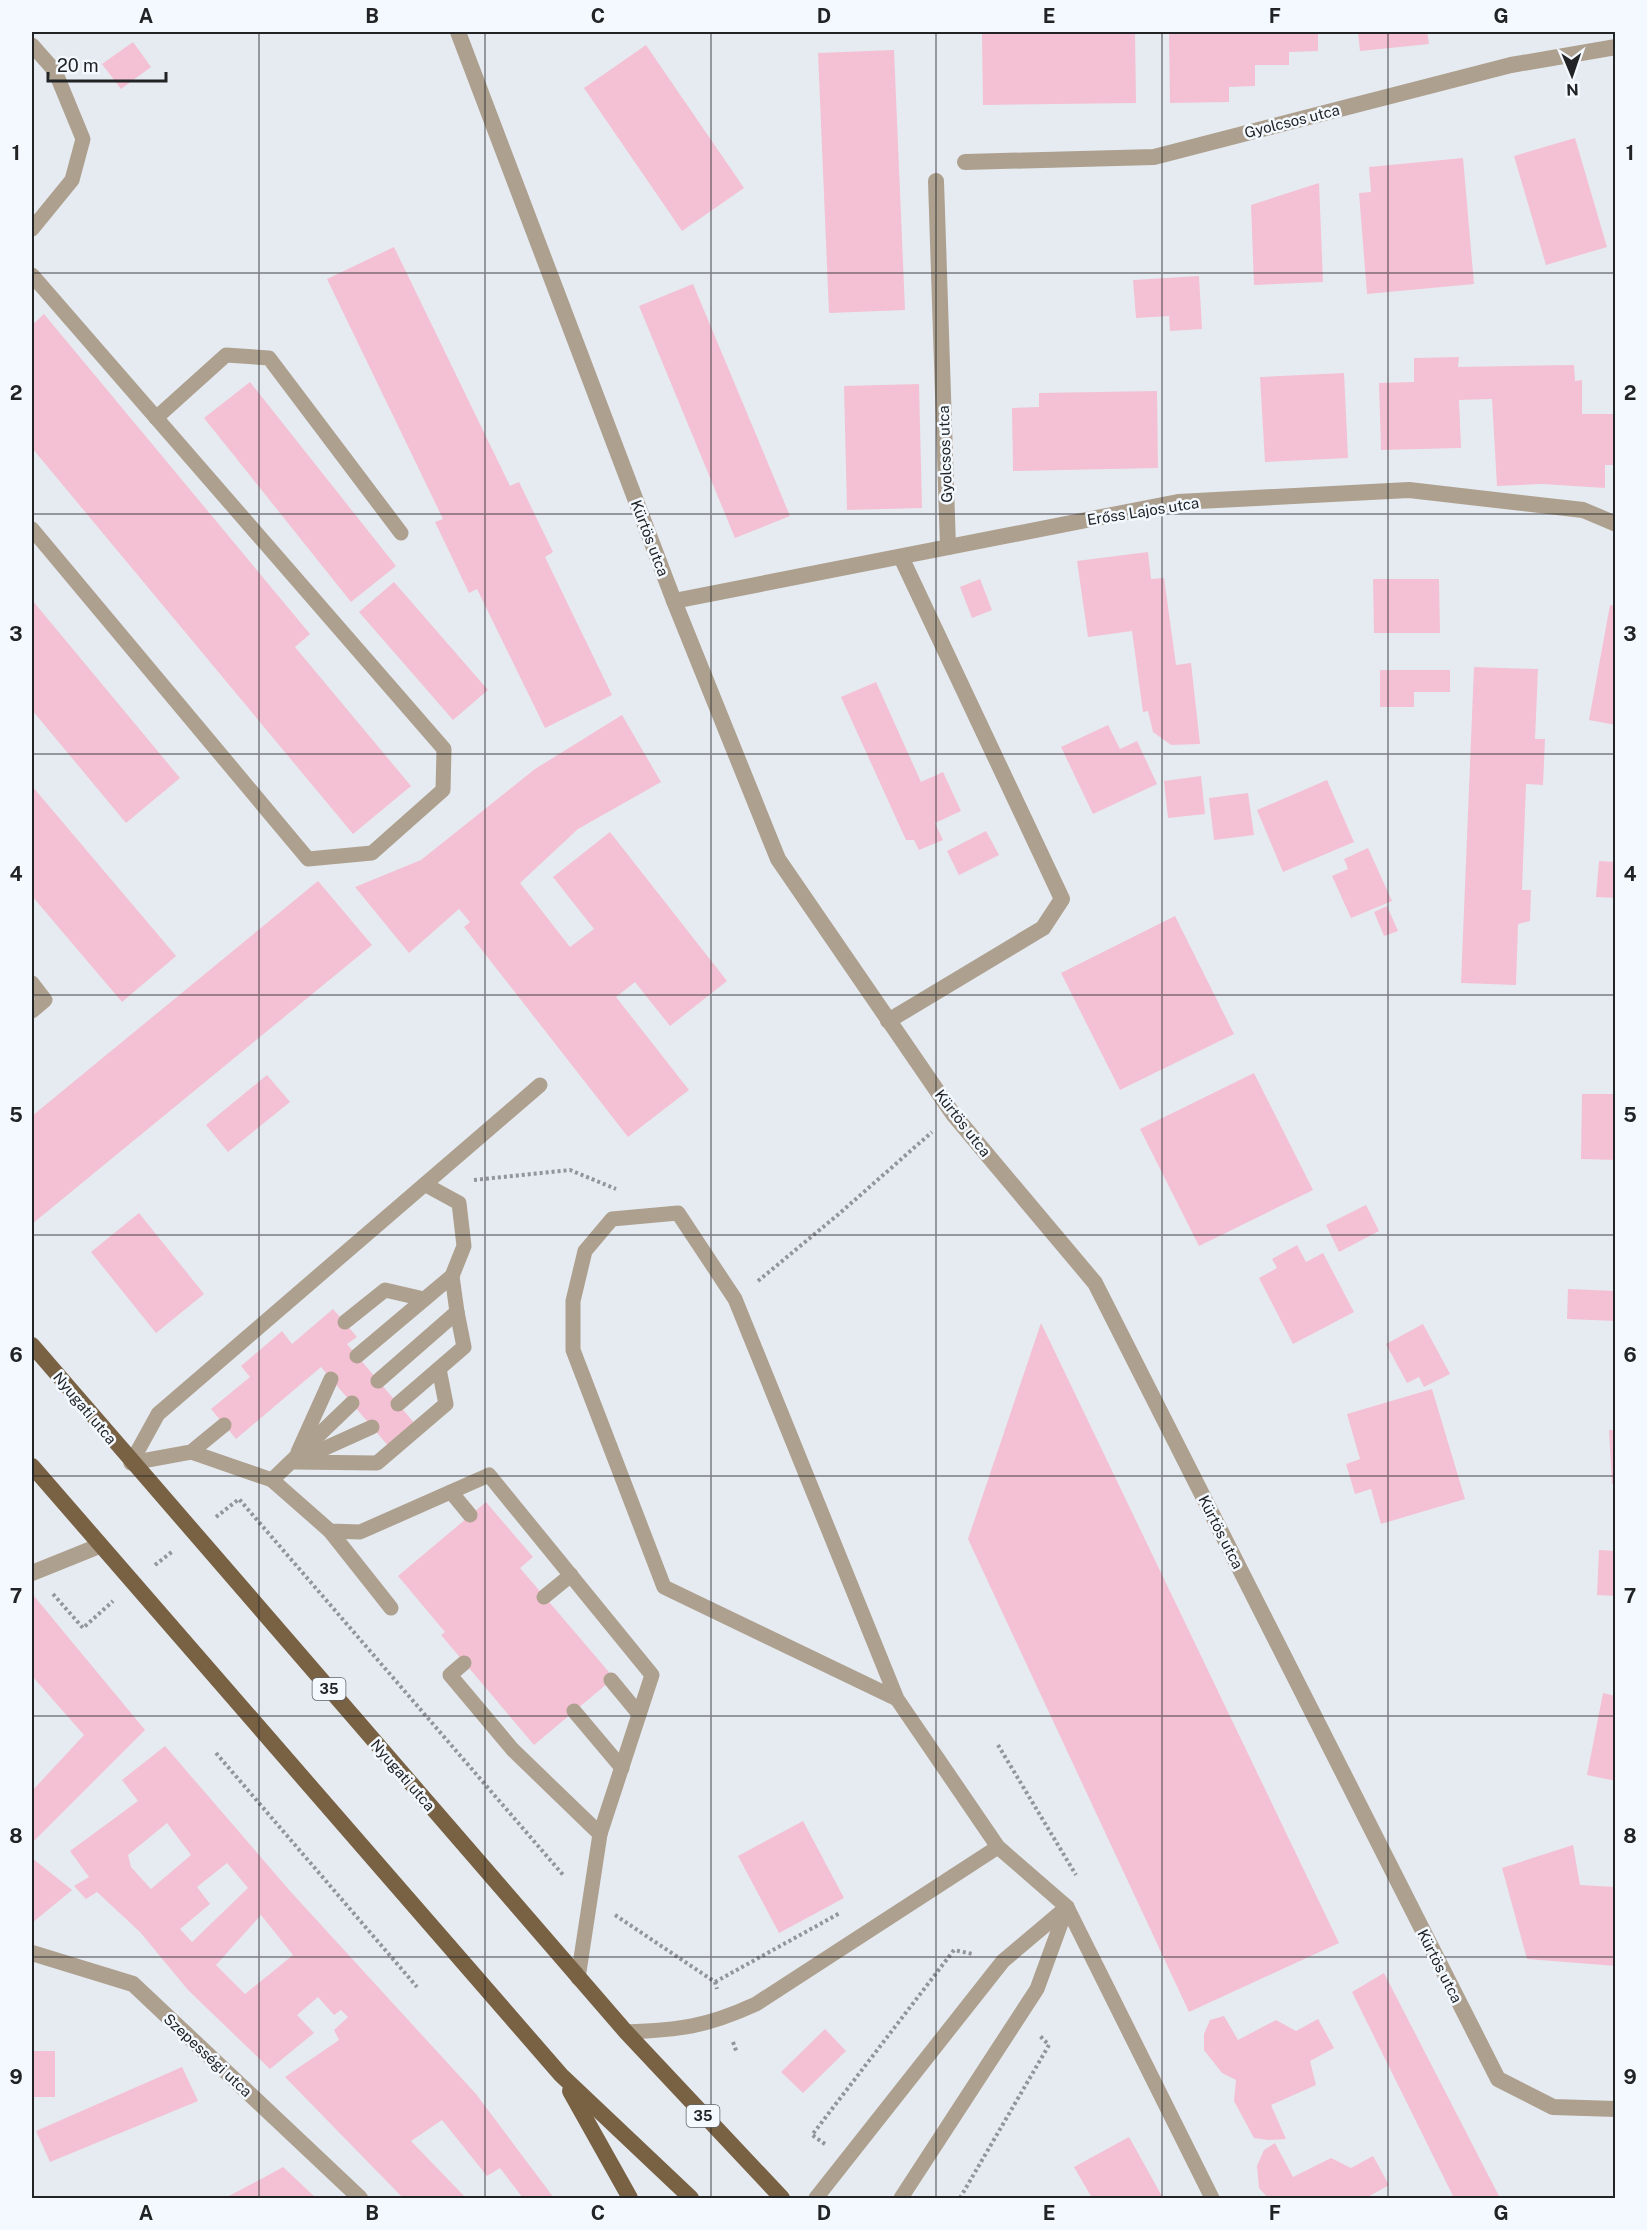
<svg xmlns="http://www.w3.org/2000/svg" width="1647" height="2230" font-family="'Public Sans',sans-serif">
	<rect width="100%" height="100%" fill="#e6ebf1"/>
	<!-- building -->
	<g fill="#f3c1d3" fill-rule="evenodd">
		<polygon points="1101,32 1135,32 1136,103 983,105 982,34"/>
		<polygon points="1169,32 1318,32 1318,51 1289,52 1289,65 1255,65 1255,86 1229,87 1229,102 1170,103"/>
		<polygon points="1358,32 1427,32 1429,44 1360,51"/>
		<polygon points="133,42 151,67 121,89 102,64"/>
		<polygon points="646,45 744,188 682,231 584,88"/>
		<polygon points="894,50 905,310 829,313 818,53"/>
		<polygon points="1575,138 1607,247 1546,265 1514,156"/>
		<polygon points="1463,158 1474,284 1367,294 1359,193 1371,192 1369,167"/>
		<polygon points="1319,183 1323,282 1254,285 1251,205"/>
		<polygon points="394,247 510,486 519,482 553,552 545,557 612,695 545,728 477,589 469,593 435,522 443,519 327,279"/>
		<polygon points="1199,276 1202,329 1170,331 1169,316 1136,318 1133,280"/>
		<polygon points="693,284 790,516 735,538 639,306"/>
		<polygon points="44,314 310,634 295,647 411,786 353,834 32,448 32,325"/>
		<polygon points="1459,357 1458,367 1574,365 1575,381 1582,380 1582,414 1616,414 1616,465 1605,465 1605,488 1542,484 1497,486 1492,399 1459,400 1461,448 1381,450 1379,383 1414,382 1414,358"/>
		<polygon points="1344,373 1348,458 1265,462 1260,377"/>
		<polygon points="250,382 396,566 351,602 204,418"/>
		<polygon points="919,384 922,508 847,510 844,386"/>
		<polygon points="1157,391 1158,468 1013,471 1012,408 1039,407 1039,393"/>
		<polygon points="1148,552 1151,579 1164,578 1176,665 1191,663 1200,744 1171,745 1153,732 1148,711 1143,712 1132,631 1088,637 1077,561"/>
		<polygon points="980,579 992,610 972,618 960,587"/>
		<polygon points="1373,579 1439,579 1440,633 1374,633"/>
		<polygon points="394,582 488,690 453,720 359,612"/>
		<polygon points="32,600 180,778 126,823 32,710"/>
		<polygon points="1610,605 1616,606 1616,725 1589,720"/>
		<polygon points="1474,667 1538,669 1535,739 1545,739 1543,785 1526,784 1522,890 1531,890 1530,921 1518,924 1516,985 1461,983"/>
		<polygon points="1380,670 1450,670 1450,692 1414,692 1414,707 1380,707"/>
		<polygon points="876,682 921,782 943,772 961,811 935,823 943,840 919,850 914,840 906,840 841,697"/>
		<polygon points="622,715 661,782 578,829 520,883 570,947 594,929 553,877 610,832 727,981 670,1026 635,982 616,997 689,1090 628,1137 464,927 470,922 459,909 409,953 355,887 421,860 535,769"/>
		<polygon points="1108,725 1120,749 1137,741 1157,784 1093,814 1061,747"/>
		<polygon points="1201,776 1205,814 1168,818 1164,781"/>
		<polygon points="1327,780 1354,842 1283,872 1257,810"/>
		<polygon points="32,786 176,956 122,1002 32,896"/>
		<polygon points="1248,793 1254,835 1214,840 1209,798"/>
		<polygon points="986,831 999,855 959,875 947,851"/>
		<polygon points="1368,848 1392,901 1351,918 1332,876 1348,869 1344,859"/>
		<polygon points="1599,861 1616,862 1616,898 1596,897"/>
		<polygon points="318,881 372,945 32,1224 32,1116"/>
		<polygon points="1387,906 1398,931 1384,936 1374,912"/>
		<polygon points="1175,916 1234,1034 1120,1090 1061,973"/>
		<polygon points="1254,1073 1313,1190 1199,1246 1140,1129"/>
		<polygon points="267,1075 290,1102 228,1152 206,1125"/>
		<polygon points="1582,1094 1616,1094 1616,1160 1581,1159"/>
		<polygon points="1366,1205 1379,1231 1339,1252 1326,1225"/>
		<polygon points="139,1213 204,1294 156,1333 91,1252"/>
		<polygon points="1297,1245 1306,1262 1323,1253 1354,1312 1293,1344 1259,1278 1277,1268 1272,1259"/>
		<polygon points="1568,1289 1616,1291 1616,1321 1567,1319"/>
		<polygon points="333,1309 357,1337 347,1344 416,1425 389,1447 321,1367 236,1439 211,1409 250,1377 241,1366 282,1331 292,1344"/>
		<polygon points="1041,1323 1339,1943 1189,2012 968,1539"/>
		<polygon points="1423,1324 1450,1374 1424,1387 1419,1377 1407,1383 1386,1344"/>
		<polygon points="1432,1389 1465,1499 1381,1524 1371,1489 1355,1494 1346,1464 1360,1459 1347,1414"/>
		<polygon points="1609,1430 1616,1430 1616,1484 1612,1484"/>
		<polygon points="486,1502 533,1557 520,1568 614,1678 534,1745 441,1635 445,1632 398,1576"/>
		<polygon points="1599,1550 1616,1551 1616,1596 1597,1595"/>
		<polygon points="34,1596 145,1730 32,1843 32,1791 84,1735 32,1676 32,1597"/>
		<polygon points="1603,1693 1616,1696 1616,1781 1587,1775"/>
		<path d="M165,1746L290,1891L476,2094L554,2198H523L500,2168L487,2176L442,2120L411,2141L466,2198H403L285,2077L339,2040L334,2030L348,2017L341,2010L334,2015L318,1997L297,2015L314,2033L270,2069L188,1990L140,1932L97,1892L86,1899L74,1886L89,1877L70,1851L138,1801L122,1780ZM167,1823L191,1855L151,1889L131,1867L128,1855ZM227,1863L248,1888L192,1942L180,1929L210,1904L197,1887ZM261,1915L293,1955L245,1994L216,1965Z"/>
		<polygon points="803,1821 844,1898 779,1933 738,1856"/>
		<polygon points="1573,1845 1580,1885 1616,1887 1616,1966 1527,1959 1502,1868"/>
		<polygon points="32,1858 72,1890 32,1923"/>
		<polygon points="1384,1973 1500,2198 1454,2198 1352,1992"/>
		<polygon points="1224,2016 1238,2040 1276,2020 1296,2031 1318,2019 1334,2048 1310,2061 1316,2085 1271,2105 1286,2139 1268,2140 1254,2138 1234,2101 1236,2080 1222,2073 1204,2050 1204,2034 1210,2020"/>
		<polygon points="825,2029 846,2051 803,2093 781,2072"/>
		<rect x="32" y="2051" width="23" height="46"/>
		<polygon points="182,2067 198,2101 50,2162 36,2131"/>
		<polygon points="1129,2137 1163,2198 1092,2198 1074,2167"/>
		<polygon points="1275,2143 1293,2177 1331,2158 1351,2168 1373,2156 1389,2185 1366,2198 1268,2198 1259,2188 1257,2166 1264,2150"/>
		<polygon points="283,2167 316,2198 225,2198 263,2178"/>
	</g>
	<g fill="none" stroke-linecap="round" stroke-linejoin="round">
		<!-- path -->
		<g stroke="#92969a" stroke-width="4" stroke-dasharray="3 3" stroke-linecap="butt">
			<polyline points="474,1180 570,1170 616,1189"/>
			<polyline points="758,1281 840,1213 932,1132"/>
			<polyline points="216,1517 239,1499 564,1876"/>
			<polyline points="155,1565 173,1551"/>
			<polyline points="53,1594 83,1628 113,1601"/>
			<polyline points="998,1745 1076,1875"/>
			<polyline points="216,1753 417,1987"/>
			<polyline points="615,1915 715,1982 717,1989"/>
			<polyline points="715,1982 840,1913"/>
			<polyline points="733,2042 737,2053"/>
			<polyline points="825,2144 812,2135 954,1950 973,1954"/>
			<polyline points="960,2198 1049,2045 1039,2035"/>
		</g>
		<!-- service -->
		<g stroke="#ada08f" stroke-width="15">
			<polyline points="32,45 55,71 83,139 72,180 32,229"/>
			<polyline points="32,275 444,749 443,790 372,853 308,859 32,529"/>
			<polyline points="156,418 226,355 269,358 401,533"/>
			<polyline points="32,983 45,1000 32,1011"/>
			<polyline points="345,1322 385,1290 424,1299"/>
			<polyline points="357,1356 452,1276 464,1246 459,1203 426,1185"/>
			<polyline points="378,1381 457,1312 452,1276"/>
			<polyline points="398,1404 464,1347 457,1312"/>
			<polyline points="191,1452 272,1480 330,1531 360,1532 489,1475 652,1675 600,1834"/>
			<polyline points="298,1452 331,1379"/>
			<polyline points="301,1459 372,1427"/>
			<polyline points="293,1462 377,1463 446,1404 439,1369"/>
			<polyline points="131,1463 158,1414 540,1085"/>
			<polyline points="131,1463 191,1452 224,1425"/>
			<polyline points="272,1480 352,1403"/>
			<polyline points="451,1492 470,1515"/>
			<polyline points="330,1531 391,1608"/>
			<polyline points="544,1597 571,1575"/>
			<polyline points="464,1663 450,1675 513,1750 600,1834 578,1978"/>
			<polyline points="611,1680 639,1714"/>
			<polyline points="897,1699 664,1587 573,1350 573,1301 585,1251 612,1219 678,1213 735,1299 897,1699 998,1847 1067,1907 1212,2198"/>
			<polyline points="574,1711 622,1768"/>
			<path d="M626,2032C679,2030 706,2027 756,2004L998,1847"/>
			<polyline points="816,2198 1003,1961 1067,1907"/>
			<polyline points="901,2198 1037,1989 1067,1907"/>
		</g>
		<!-- minor -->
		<g stroke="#ada08f" stroke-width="16">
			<polyline points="458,32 674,601 778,859 953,1114 1095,1283 1498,2079 1553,2107 1616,2109"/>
			<polyline points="965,162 1154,157 1511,65 1616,47"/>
			<polyline points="936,181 948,547"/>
			<polyline points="674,601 1178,502 1409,490 1583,510 1616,524"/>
			<polyline points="888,1021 1043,928 1062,899 901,557"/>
			<polyline points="32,1573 99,1546"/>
			<polyline points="32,1953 133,1984 360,2198"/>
		</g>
		<!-- primary -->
		<g stroke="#796243" stroke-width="16">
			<polyline points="32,1345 626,2032 782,2198"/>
			<polyline points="32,1466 561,2075 691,2198"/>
			<polyline points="570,2091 630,2198"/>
		</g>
	</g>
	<!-- grid -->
	<path fill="none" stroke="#212325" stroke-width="1.5" stroke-opacity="0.55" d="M259,32V2198M485,32V2198M711,32V2198M936,32V2198M1162,32V2198M1388,32V2198M32,273H1616M32,514H1616M32,754H1616M32,995H1616M32,1235H1616M32,1476H1616M32,1716H1616M32,1957H1616"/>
	<g text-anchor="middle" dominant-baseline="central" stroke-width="5" stroke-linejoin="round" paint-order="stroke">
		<!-- shield labels -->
		<g fill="#f3f9ff" stroke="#606366" stroke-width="1.5">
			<rect x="312.5" y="1678" width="33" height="22" rx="4.5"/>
			<rect x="686.5" y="2105" width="33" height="22" rx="4.5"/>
		</g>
		<g font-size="14" font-weight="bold" fill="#212325">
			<text x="329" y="1689">35</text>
			<text x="703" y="2116">35</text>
		</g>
		<!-- street labels -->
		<g font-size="15" fill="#212325" stroke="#f3f9ff">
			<text transform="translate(1292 121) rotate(-14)">Gyolcsos utca</text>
			<text transform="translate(945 454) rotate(-92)">Gyolcsos utca</text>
			<text transform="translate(1143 511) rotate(-9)">Erőss Lajos utca</text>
			<text transform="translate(650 538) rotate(69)">Kürtös utca</text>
			<text transform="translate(963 1123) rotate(52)">Kürtös utca</text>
			<text transform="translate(85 1408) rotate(50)">Nyugati utca</text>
			<text transform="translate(1221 1532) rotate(63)">Kürtös utca</text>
			<text transform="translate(403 1775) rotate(49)">Nyugati utca</text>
			<text transform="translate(1440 1966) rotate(63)">Kürtös utca</text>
			<text transform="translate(208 2055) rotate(43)">Szepességi utca</text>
		</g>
	</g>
	<!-- border -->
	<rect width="1647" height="2230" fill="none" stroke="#f3f9ff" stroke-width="66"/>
	<!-- north arrow -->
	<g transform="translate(1572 75) rotate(178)" stroke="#f3f9ff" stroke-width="4.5" paint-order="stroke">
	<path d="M0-4.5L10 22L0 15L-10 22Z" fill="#212325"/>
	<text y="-9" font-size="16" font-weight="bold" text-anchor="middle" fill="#212325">N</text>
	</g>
	<!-- scale -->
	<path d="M48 72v9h118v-9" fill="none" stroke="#212325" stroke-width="3"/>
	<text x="57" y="72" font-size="18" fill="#212325" stroke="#f3f9ff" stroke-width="4.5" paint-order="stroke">20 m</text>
	<rect x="33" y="33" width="1581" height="2164" fill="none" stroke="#212325" stroke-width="2"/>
	<g font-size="20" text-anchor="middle" font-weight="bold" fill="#212325">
		<text x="146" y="23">A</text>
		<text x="372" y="23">B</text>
		<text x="598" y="23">C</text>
		<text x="824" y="23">D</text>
		<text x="1049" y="23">E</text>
		<text x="1275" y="23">F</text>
		<text x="1501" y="23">G</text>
		<text x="16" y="160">1</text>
		<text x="1630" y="160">1</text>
		<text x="16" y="400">2</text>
		<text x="1630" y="400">2</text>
		<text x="16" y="641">3</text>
		<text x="1630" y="641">3</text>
		<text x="16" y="881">4</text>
		<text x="1630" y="881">4</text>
		<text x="16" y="1122">5</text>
		<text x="1630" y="1122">5</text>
		<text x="16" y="1362">6</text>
		<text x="1630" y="1362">6</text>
		<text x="16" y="1603">7</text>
		<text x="1630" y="1603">7</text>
		<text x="16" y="1843">8</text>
		<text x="1630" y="1843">8</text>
		<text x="16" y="2084">9</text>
		<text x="1630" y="2084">9</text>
		<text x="146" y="2220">A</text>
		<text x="372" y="2220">B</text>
		<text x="598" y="2220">C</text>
		<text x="824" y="2220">D</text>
		<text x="1049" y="2220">E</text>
		<text x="1275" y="2220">F</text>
		<text x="1501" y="2220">G</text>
	</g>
</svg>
